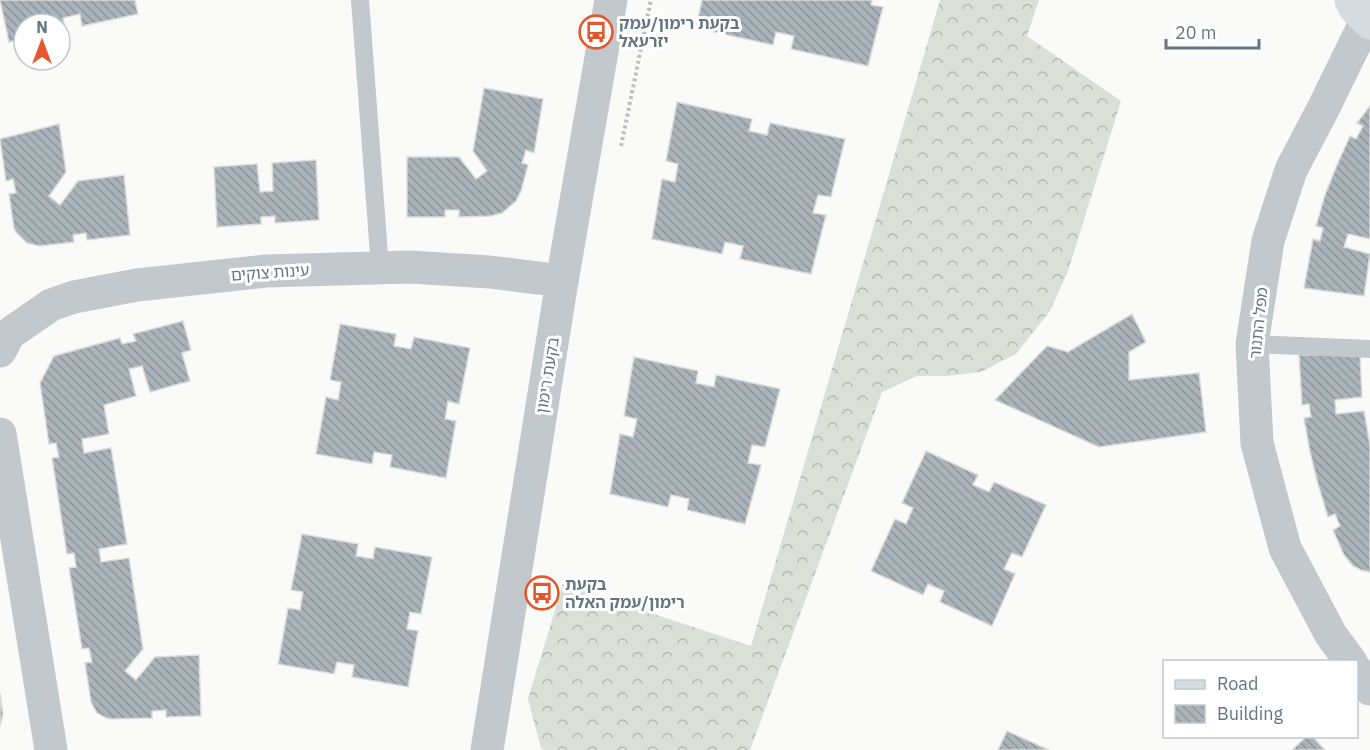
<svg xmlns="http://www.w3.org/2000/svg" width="1370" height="750" font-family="'IBM Plex Sans','Noto Sans Hebrew',sans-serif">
	<defs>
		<pattern id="forest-crowns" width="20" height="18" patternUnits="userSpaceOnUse" patternTransform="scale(1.5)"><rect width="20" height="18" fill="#dadfd7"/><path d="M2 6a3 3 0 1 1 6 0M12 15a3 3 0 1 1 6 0" fill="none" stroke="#b4b9b4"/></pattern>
		<pattern id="building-back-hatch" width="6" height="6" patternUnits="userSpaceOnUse" patternTransform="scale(1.5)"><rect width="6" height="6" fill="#aab3b9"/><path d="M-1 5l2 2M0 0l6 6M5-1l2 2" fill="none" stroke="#8e969c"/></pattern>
	</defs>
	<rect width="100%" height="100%" fill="#fafaf8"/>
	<!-- forest -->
	<polygon fill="url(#forest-crowns)" points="940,0 1039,0 1027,36 1121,101 1068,271 1050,311 1016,354 981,372 947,376 917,376 882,392 750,750 544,750 541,748 528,699 563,584 751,646"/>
	<!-- building -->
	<g fill="url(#building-back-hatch)" stroke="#dcdcda" stroke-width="1.5">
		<polygon points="0,0 135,0 138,14 82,26 80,14 63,18 65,30 60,31 60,24 24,24 24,39 9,42"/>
		<polygon points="702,0 872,0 871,5 883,7 868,66 791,49 794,36 776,32 773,45 696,28"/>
		<polygon points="484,88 543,99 534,153 526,150 522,163 528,165 521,191 516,201 502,213 491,216 459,217 459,210 445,210 445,217 407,217 407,157 459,157 476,179 487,171 473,151"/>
		<polygon points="677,102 752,119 749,131 767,135 770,123 845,139 831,197 818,195 813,213 826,215 811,274 740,259 743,246 725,242 722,254 652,239 662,179 675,182 678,164 666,161"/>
		<polygon points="1370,106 1370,239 1348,234 1344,247 1370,254 1364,296 1304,288 1313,239 1320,241 1323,228 1316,226 1325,195 1337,165 1350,136 1356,139 1363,126 1357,123"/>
		<polygon points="59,124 66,172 49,196 60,205 78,181 124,175 130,235 87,240 86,233 73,235 74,242 40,246 27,243 16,232 14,228 9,194 16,193 13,179 6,181 0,139"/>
		<polygon points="316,160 319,220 275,223 275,216 261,217 261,224 217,227 214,167 257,164 260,192 273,191 272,163"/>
		<polygon points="1132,314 1146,342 1129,352 1129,380 1199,373 1206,432 1099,447 995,400 1047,346 1068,352"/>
		<polygon points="183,321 191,350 182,353 190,381 150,392 142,366 129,369 136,396 104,405 109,434 82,439 84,453 111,448 127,544 99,549 101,562 129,558 143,649 125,671 136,680 155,657 199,655 201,716 166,717 166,710 152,711 152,718 112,719 106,718 97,713 91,702 85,663 92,662 89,648 82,649 69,568 76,567 74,553 67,554 52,458 59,457 56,443 49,444 40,383 54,356 120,338 122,344 136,341 133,334"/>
		<polygon points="340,324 396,334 394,346 411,349 414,337 470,348 459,404 448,401 445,419 456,421 446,478 390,467 392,455 374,452 372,464 316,454 326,397 338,400 341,382 330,380"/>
		<polygon points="1299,355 1360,355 1362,397 1335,400 1336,414 1364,411 1370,445 1370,572 1361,570 1353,566 1344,555 1333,530 1340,526 1335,514 1328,517 1318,484 1310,452 1304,418 1311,417 1309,404 1302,405"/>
		<polygon points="634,357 698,371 696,383 714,387 716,375 780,389 765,447 752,445 748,463 761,465 745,524 687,510 689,499 671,495 668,507 610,494 620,434 633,437 637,419 624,416"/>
		<polygon points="926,451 978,475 973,485 989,492 994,482 1046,505 1022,557 1012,553 1004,569 1015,574 992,626 940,602 944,591 928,584 923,595 871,571 895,519 906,524 913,508 902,503"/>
		<polygon points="302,534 358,544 356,556 373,559 375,547 432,557 421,614 410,612 407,629 418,631 408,687 352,677 354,665 337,662 334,674 278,664 288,608 300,610 303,592 291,590"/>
		<polygon points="0,693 3,715 0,726"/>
		<polygon points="1007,731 1049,750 998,750"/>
		<polygon points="1307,736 1312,736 1325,750 1292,750"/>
	</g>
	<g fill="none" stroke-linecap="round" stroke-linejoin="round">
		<!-- path -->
		<polyline stroke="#bbbfc2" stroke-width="4" stroke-dasharray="3 3" stroke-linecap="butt" points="621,146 651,0"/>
		<!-- service -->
		<g stroke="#c3c8cc" stroke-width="18">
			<polyline points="360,0 380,268"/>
			<polyline points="1252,344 1370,349"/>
		</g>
		<!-- minor -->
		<g stroke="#c3c8cc" stroke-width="33">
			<polyline points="0,351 9,334 51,305 74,297 137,285 266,271 410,267 490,272 562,281"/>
			<polyline points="0,434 51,750"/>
			<polyline points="1351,662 1331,635 1285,548 1257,443 1252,344 1268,241 1291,170 1323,109 1366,21"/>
			<polyline points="1356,670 1370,689"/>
			<polyline points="487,750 562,281 611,0"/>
		</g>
		<!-- secondary -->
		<polyline stroke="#d6dbdf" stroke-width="33" points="1351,0 1355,8 1370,23"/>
	</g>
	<!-- icons -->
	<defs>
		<symbol id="bus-ring" viewBox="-11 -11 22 22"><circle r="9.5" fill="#fff" stroke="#e4572e" stroke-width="1.5"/><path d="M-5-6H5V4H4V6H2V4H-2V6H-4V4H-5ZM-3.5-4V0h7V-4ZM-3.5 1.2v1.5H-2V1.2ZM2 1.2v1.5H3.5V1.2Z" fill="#e4572e"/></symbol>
	</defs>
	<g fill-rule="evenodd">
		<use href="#bus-ring" x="577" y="13" width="38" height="38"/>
		<use href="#bus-ring" x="523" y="574" width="38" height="38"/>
	</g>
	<g text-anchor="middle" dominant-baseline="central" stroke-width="6" stroke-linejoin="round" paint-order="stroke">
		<!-- poi labels -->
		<g font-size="16" font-weight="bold" fill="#657683" stroke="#fff" text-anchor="start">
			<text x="619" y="23">בקעת רימון/עמק<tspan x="619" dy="18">יזרעאל</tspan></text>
			<text x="565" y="584">בקעת<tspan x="565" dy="18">רימון/עמק האלה</tspan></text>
		</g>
		<!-- street labels -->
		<g font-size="16" fill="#657683" stroke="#fff">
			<text transform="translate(270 272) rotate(-4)">עינות צוקים</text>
			<text transform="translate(1258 323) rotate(-84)">מפל התנור</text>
			<text transform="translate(547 375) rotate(-81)">בקעת רימון</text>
		</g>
	</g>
	<!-- legend -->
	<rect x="1163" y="660" width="195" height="78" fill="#ffffff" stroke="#c1c8cd" stroke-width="1.5"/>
	<rect x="1175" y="680" width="30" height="9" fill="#d6dbdf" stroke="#c1c8cd" stroke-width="1.5"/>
	<text x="1217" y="690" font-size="18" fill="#657683">Road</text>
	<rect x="1175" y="705" width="30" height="18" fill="url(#building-back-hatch)" stroke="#c1c8cd" stroke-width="1.5"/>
	<text x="1217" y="720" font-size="18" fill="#657683">Building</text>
	<!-- north arrow -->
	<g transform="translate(42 42)"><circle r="28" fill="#ffffff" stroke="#c1c8cd" stroke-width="1.5"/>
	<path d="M0-4.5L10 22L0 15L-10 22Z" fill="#e4572e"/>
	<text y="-9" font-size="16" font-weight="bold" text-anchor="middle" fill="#657683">N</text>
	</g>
	<!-- scale -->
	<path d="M1166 39v9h93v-9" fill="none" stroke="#657683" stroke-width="3"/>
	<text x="1175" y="39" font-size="18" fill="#657683" stroke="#ffffff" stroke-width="4.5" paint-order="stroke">20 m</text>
</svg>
